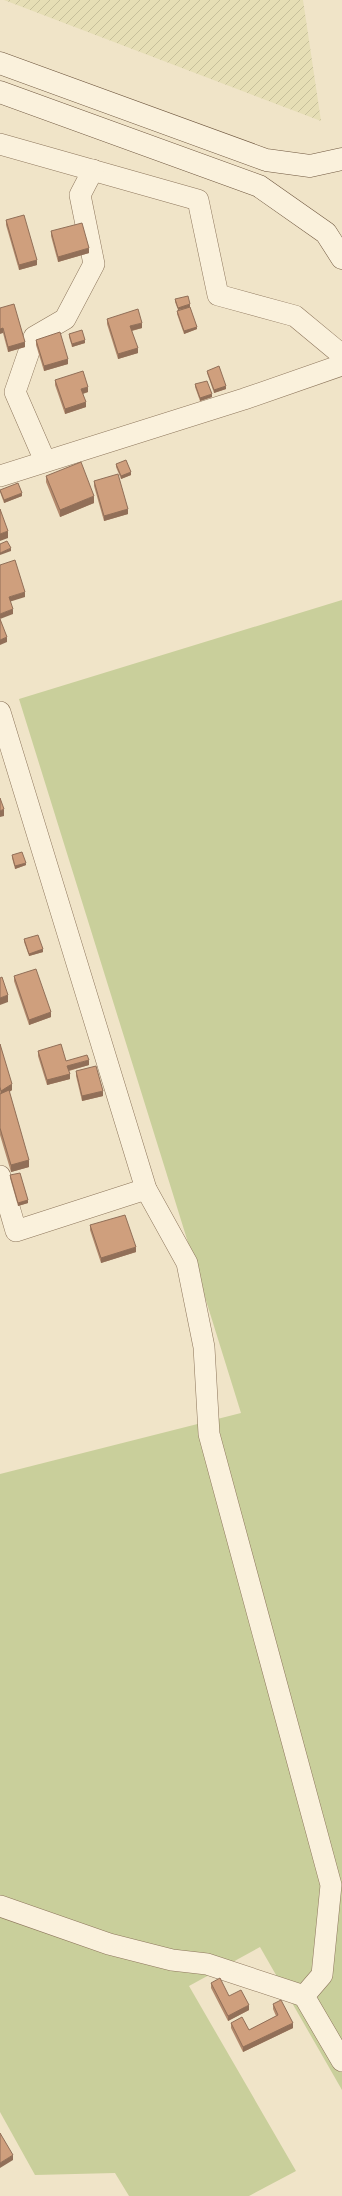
<svg xmlns="http://www.w3.org/2000/svg" width="342" height="2196" font-family="Literata,serif">
	<defs>
		<pattern id="farmland-furrows" width="10" height="10" patternUnits="userSpaceOnUse"><rect width="10" height="10" fill="#e6deb5"/><path d="M-1 1l2-2M0 10L10 0M9 11l2-2" fill="none" stroke="#c6bf9b"/></pattern>
	</defs>
	<rect width="100%" height="100%" fill="#f0e4c8"/>
	<!-- farmland -->
	<polygon fill="url(#farmland-furrows)" points="4,0 303,0 321,121"/>
	<!-- green -->
	<polygon fill="#c9cf9b" points="342,600 342,2090 260,1947 189,1986 296,2171 249,2196 129,2196 115,2173 35,2175 0,2112 0,1474 241,1413 19,699"/>
	<g fill="none" stroke-linecap="round" stroke-linejoin="round">
		<defs>
			<g id="street">
				<polyline points="0,144 198,200 218,295 295,316 342,355"/>
				<polyline points="45,461 15,392 34,337 65,319 94,264 80,195 93,170"/>
				<polyline points="0,476 244,399 342,365"/>
				<polyline points="0,712 146,1189 187,1263 204,1347 209,1434 331,1885 322,1975 304,1996 342,2061"/>
				<polyline points="0,1176 16,1231 146,1189"/>
				<polyline points="0,1906 109,1944 172,1960 207,1964 304,1996"/>
			</g>
			<g id="secondary">
				<polyline points="0,63 266,160 310,166 342,159"/>
				<polyline points="0,92 259,186 326,233 342,258"/>
			</g>
		</defs>
		<!-- street casing -->
		<use href="#street" stroke="#8d765c" stroke-width="22"/>
		<!-- secondary casing -->
		<use href="#secondary" stroke="#6f573f" stroke-width="23"/>
		<!-- street -->
		<use href="#street" stroke="#faf1dc" stroke-width="21"/>
		<!-- secondary -->
		<use href="#secondary" stroke="#faf1dc" stroke-width="22"/>
	</g>
	<!-- wall -->
	<g fill="#b2896c">
		<polygon points="6,220 37,265 19,270 6,225"/>
		<polygon points="51,231 89,253 58,262 51,236"/>
		<polygon points="175,299 190,307 197,329 184,334 177,314 177,311 185,308 178,310 175,302"/>
		<polygon points="0,308 25,347 8,352 3,333"/>
		<polygon points="107,319 142,328 132,331 138,353 118,359 107,324"/>
		<polygon points="69,334 85,343 72,347 69,337"/>
		<polygon points="36,340 68,364 44,371 36,345"/>
		<polygon points="207,371 226,389 214,393 207,373"/>
		<polygon points="55,380 88,392 83,394 86,407 65,414 55,385"/>
		<polygon points="195,384 212,397 200,401 195,387"/>
		<polygon points="116,464 131,475 121,479 116,467"/>
		<polygon points="46,476 94,503 60,517 46,482"/>
		<polygon points="94,481 128,514 104,521 94,486"/>
		<polygon points="0,490 22,496 4,503 0,492"/>
		<polygon points="12,855 26,865 15,869 12,858"/>
		<polygon points="24,939 43,952 29,956 24,942"/>
		<polygon points="14,976 51,1017 29,1025 14,981"/>
		<polygon points="0,1044 12,1090 9,1092 29,1167 11,1172 0,1135"/>
		<polygon points="38,1051 66,1061 89,1065 69,1071 70,1079 47,1085 38,1056"/>
		<polygon points="76,1071 103,1096 82,1101 76,1076"/>
		<polygon points="10,1175 28,1203 18,1206 10,1178"/>
		<polygon points="90,1225 136,1252 101,1263 90,1230"/>
		<polygon points="211,1983 229,1996 249,2010 228,2021 211,1988"/>
		<polygon points="273,2004 293,2028 243,2052 231,2028 231,2023 249,2030 276,2016 273,2009"/>
	</g>
	<!-- shaded-wall -->
	<g fill="#916f58">
		<polygon points="89,248 89,253 58,262 58,257"/>
		<polygon points="37,260 37,265 19,270 19,265"/>
		<polygon points="190,304 190,307 178,310 178,308"/>
		<polygon points="142,323 142,328 130,331 130,326"/>
		<polygon points="197,327 197,329 184,334 184,331"/>
		<polygon points="3,328 3,333 0,334 0,329"/>
		<polygon points="85,340 85,343 72,347 72,344"/>
		<polygon points="25,342 25,347 8,352 8,347"/>
		<polygon points="138,348 138,353 118,359 118,354"/>
		<polygon points="68,359 68,364 44,371 44,366"/>
		<polygon points="226,386 226,389 214,393 214,390"/>
		<polygon points="88,387 88,392 81,394 81,389"/>
		<polygon points="212,394 212,397 200,401 200,398"/>
		<polygon points="86,402 86,407 65,414 65,409"/>
		<polygon points="131,472 131,475 121,479 121,476"/>
		<polygon points="22,493 22,496 4,503 4,500"/>
		<polygon points="94,496 94,503 60,517 60,510"/>
		<polygon points="128,509 128,514 104,521 104,516"/>
		<polygon points="8,531 8,538 0,541 0,534"/>
		<polygon points="11,548 11,551 0,555 0,553"/>
		<polygon points="25,592 25,597 9,602 9,597"/>
		<polygon points="13,609 13,614 0,619 0,614"/>
		<polygon points="7,637 7,642 0,645 0,640"/>
		<polygon points="4,809 4,816 0,817 0,811"/>
		<polygon points="26,863 26,865 15,869 15,866"/>
		<polygon points="43,949 43,952 29,956 29,954"/>
		<polygon points="8,995 8,1002 0,1005 0,998"/>
		<polygon points="51,1012 51,1017 29,1025 29,1020"/>
		<polygon points="89,1060 89,1065 67,1071 67,1066"/>
		<polygon points="70,1074 70,1079 47,1085 47,1080"/>
		<polygon points="12,1084 12,1090 1,1098 1,1091"/>
		<polygon points="103,1091 103,1096 82,1101 82,1096"/>
		<polygon points="29,1160 29,1167 11,1172 11,1165"/>
		<polygon points="28,1200 28,1203 18,1206 18,1203"/>
		<polygon points="136,1247 136,1252 101,1263 101,1258"/>
		<polygon points="249,2005 249,2010 228,2021 228,2016"/>
		<polygon points="293,2023 293,2028 243,2052 243,2047"/>
		<polygon points="13,2155 13,2160 0,2168 0,2163"/>
	</g>
	<!-- building -->
	<g fill="#cf9f7d" stroke="#916f58">
		<polygon points="24,215 37,260 19,265 6,220"/>
		<polygon points="82,223 89,248 58,257 51,231"/>
		<polygon points="188,296 190,304 178,308 175,299"/>
		<polygon points="14,304 25,342 8,347 3,328 0,329 0,308"/>
		<polygon points="190,307 197,327 184,331 177,311"/>
		<polygon points="138,309 142,323 130,326 138,348 118,354 107,319"/>
		<polygon points="82,330 85,340 72,344 69,334"/>
		<polygon points="60,332 68,359 44,366 36,340"/>
		<polygon points="219,366 226,386 214,390 207,371"/>
		<polygon points="83,371 88,387 81,389 86,402 65,409 55,380"/>
		<polygon points="207,381 212,394 200,398 195,384"/>
		<polygon points="126,460 131,472 121,476 116,464"/>
		<polygon points="81,462 94,496 60,510 46,476"/>
		<polygon points="118,474 128,509 104,516 94,481"/>
		<polygon points="18,483 22,493 4,500 0,490"/>
		<polygon points="0,509 8,531 0,534"/>
		<polygon points="7,541 11,548 0,553 0,544"/>
		<polygon points="15,560 25,592 9,597 13,609 0,614 0,565"/>
		<polygon points="0,619 7,637 0,640"/>
		<polygon points="0,798 4,809 0,811"/>
		<polygon points="22,852 26,863 15,866 12,855"/>
		<polygon points="38,935 43,949 29,954 24,939"/>
		<polygon points="36,969 51,1012 29,1020 14,976"/>
		<polygon points="2,977 8,995 0,998 0,978"/>
		<polygon points="0,1044 12,1084 1,1091 0,1087"/>
		<polygon points="61,1044 66,1061 87,1055 89,1060 67,1066 70,1074 47,1080 38,1051"/>
		<polygon points="96,1066 103,1091 82,1096 76,1071"/>
		<polygon points="9,1090 29,1160 11,1165 0,1128 0,1094"/>
		<polygon points="20,1173 28,1200 18,1203 10,1175"/>
		<polygon points="125,1215 136,1247 101,1258 90,1225"/>
		<polygon points="220,1978 229,1996 241,1990 249,2005 228,2016 211,1983"/>
		<polygon points="281,2000 293,2023 243,2047 231,2023 242,2017 249,2030 278,2015 273,2004"/>
		<polygon points="0,2133 13,2155 0,2163"/>
	</g>
</svg>
